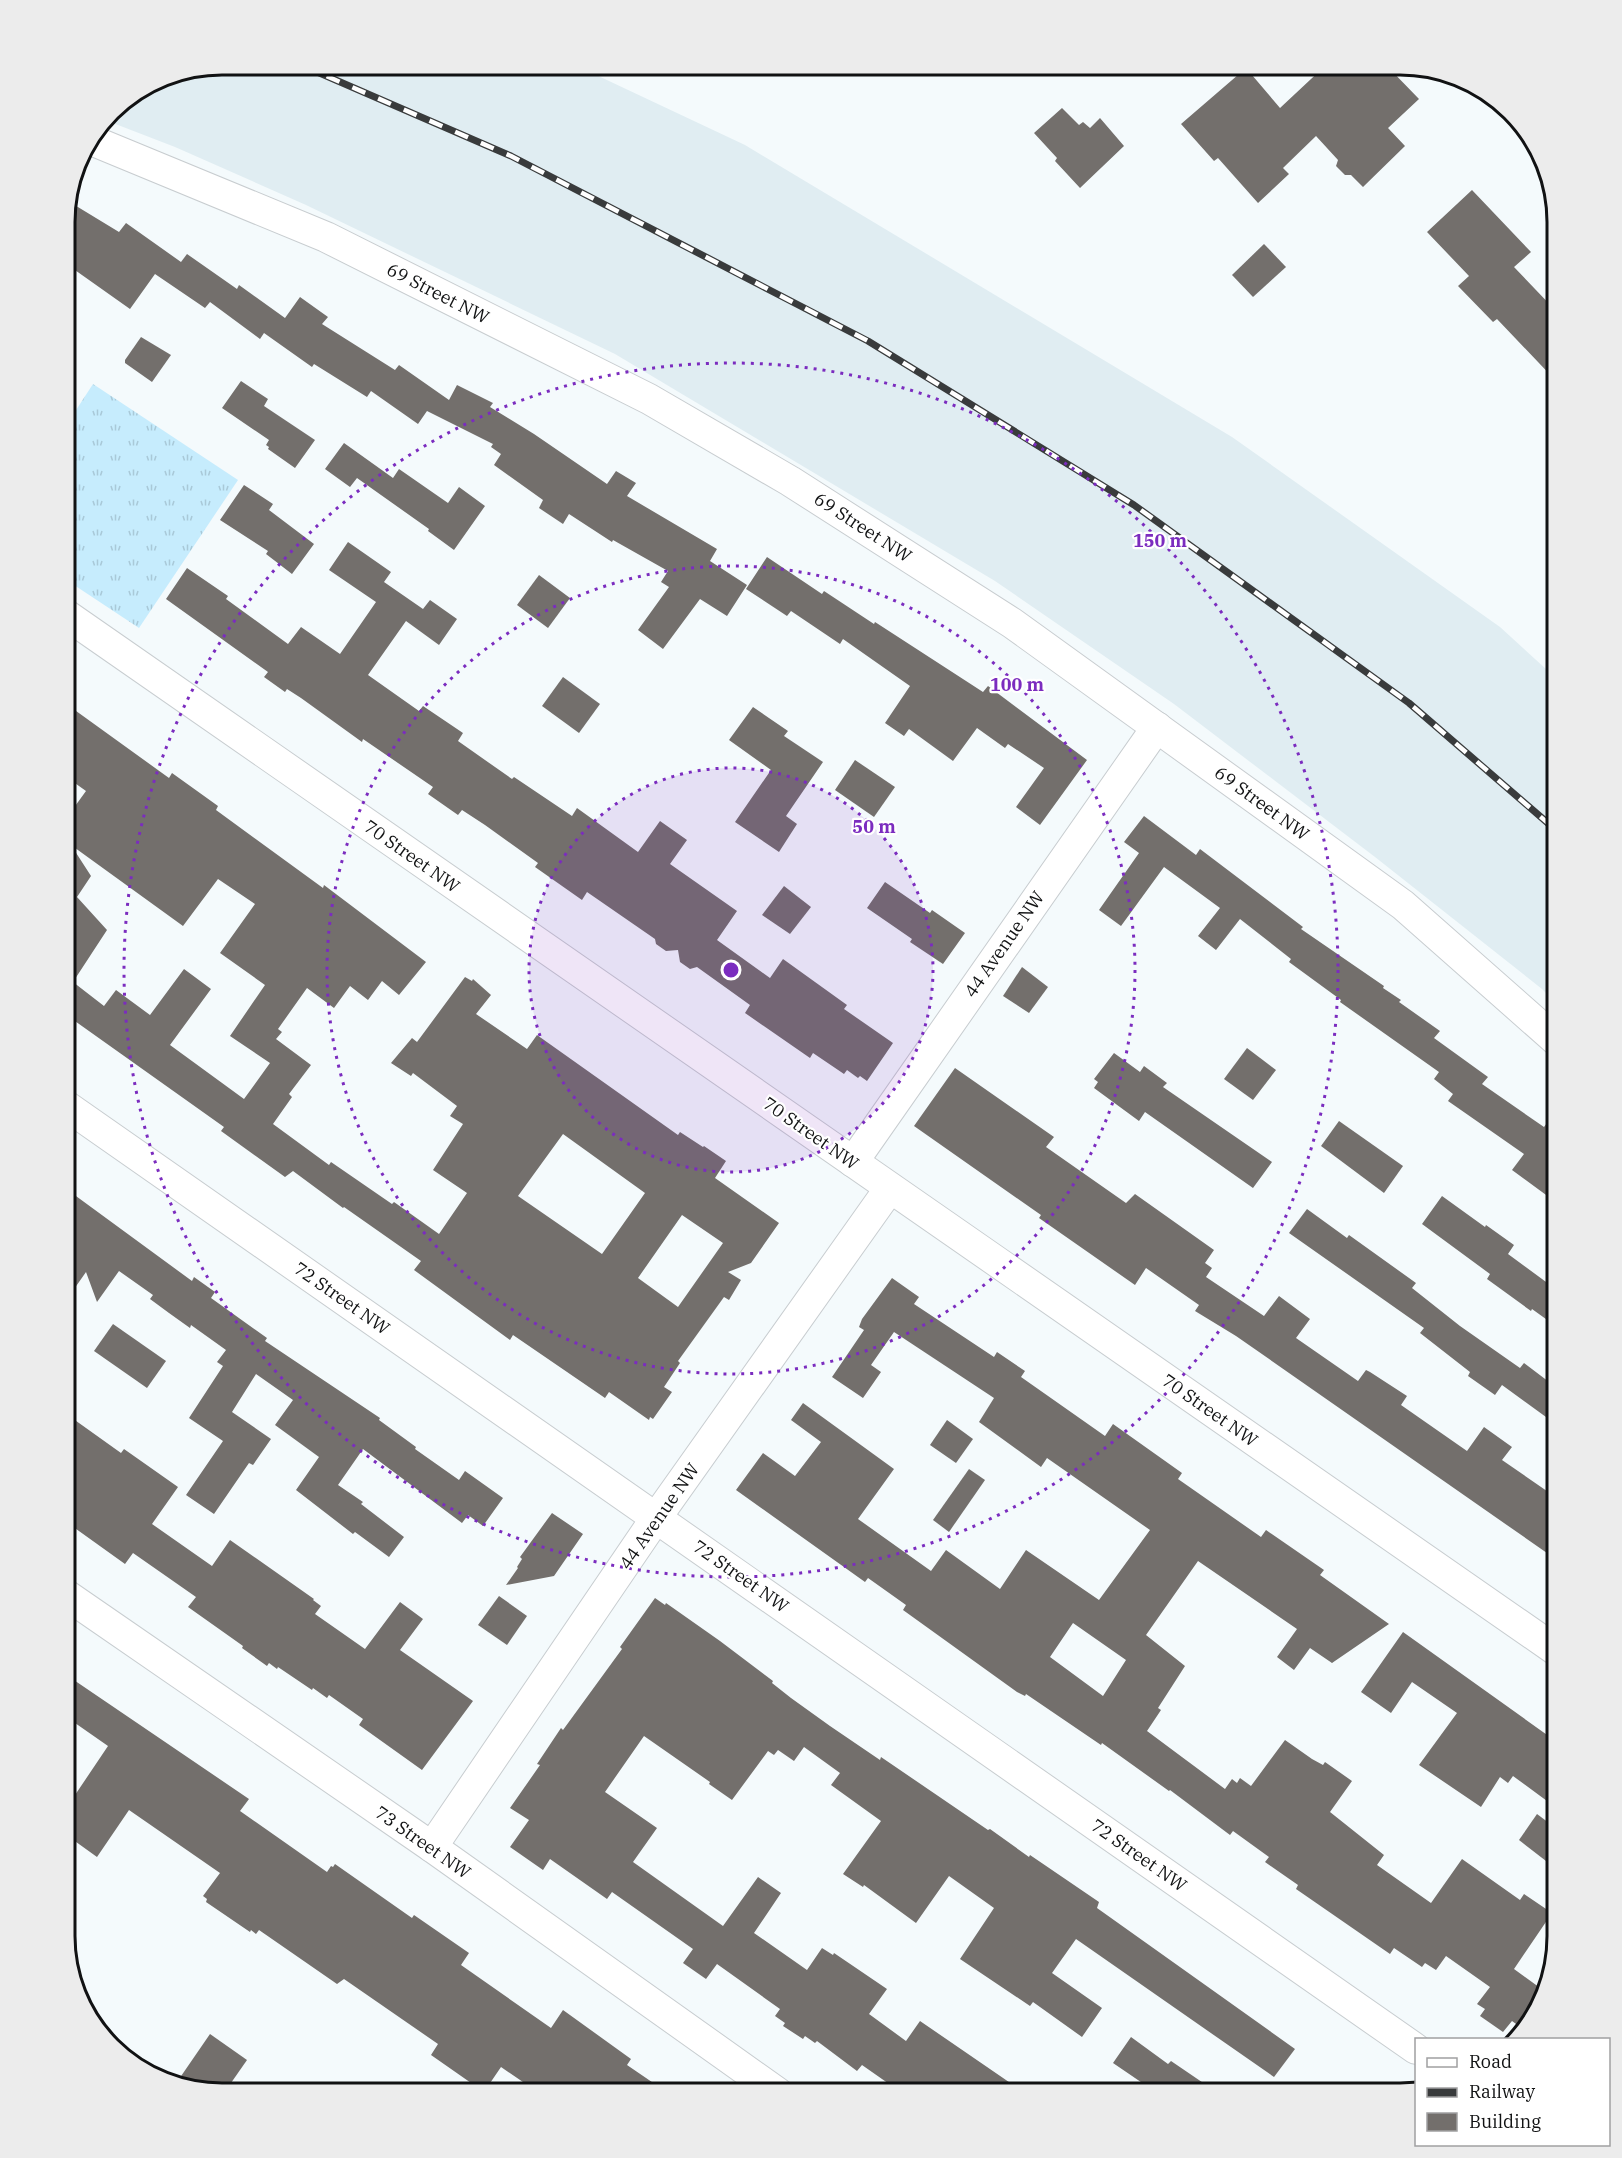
<svg xmlns="http://www.w3.org/2000/svg" width="1622" height="2158" font-family="'IBM Plex Serif',serif">
	<defs>
		<pattern id="grass-tufts" width="24" height="20" patternUnits="userSpaceOnUse" patternTransform="scale(1.5)"><rect width="24" height="20" fill="#c6ecfd"/><path d="M3 7l-1-3M5 7V3M7 7l1-3M15 17l-1-3M17 17v-4M19 17l1-3" fill="none" stroke="#a9c9d8"/></pattern>
	</defs>
	<rect width="100%" height="100%" fill="#f4fafc"/>
	<!-- built -->
	<polygon fill="#e0edf2" points="222,65 575,65 745,145 1232,437 1500,627 1557,679 1557,1004 1542,989 1375,857 1174,704 995,581 615,354 306,205 175,147 105,120 118,104 162,76"/>
	<!-- grass -->
	<polygon fill="url(#grass-tufts)" points="93,384 238,480 139,628 65,579 65,427"/>
	<!-- building -->
	<g fill="#736f6c" fill-rule="evenodd">
		<polygon points="1326,65 1386,65 1419,99 1388,128 1405,146 1363,187 1351,175 1345,175 1336,166 1338,160 1316,136 1283,168 1289,174 1258,203 1218,158 1214,161 1181,124 1246,68 1280,108"/>
		<polygon points="1062,108 1079,125 1083,122 1090,128 1100,118 1124,146 1080,188 1055,161 1057,158 1034,133"/>
		<polygon points="1472,190 1531,252 1514,267 1557,312 1557,382 1497,319 1493,322 1458,286 1469,276 1427,232"/>
		<polygon points="68,201 119,232 126,223 181,262 187,254 237,289 239,285 285,318 300,297 328,317 322,324 395,370 399,365 449,400 457,385 493,403 490,407 534,434 607,484 616,471 636,483 627,496 717,549 710,561 747,585 727,616 700,599 663,649 638,630 669,587 661,582 668,571 613,540 612,542 569,514 563,524 539,508 543,500 494,465 501,454 491,447 493,444 427,411 418,424 371,391 367,397 314,364 312,367 264,333 260,339 210,302 205,308 155,274 130,309 65,263 65,212"/>
		<polygon points="1264,244 1286,267 1253,297 1232,275"/>
		<polygon points="141,337 171,355 152,382 125,363 125,360"/>
		<polygon points="241,381 268,399 264,406 315,440 295,468 268,449 269,447 266,445 269,440 222,408"/>
		<polygon points="344,443 393,478 399,469 448,503 459,487 485,506 454,550 428,531 429,529 357,478 350,487 325,469"/>
		<polygon points="244,485 273,504 269,510 314,544 292,574 266,554 268,551 220,520"/>
		<polygon points="348,542 391,572 384,582 423,609 430,600 457,619 439,645 406,621 368,675 419,711 423,706 463,733 458,741 512,779 514,777 572,816 577,808 638,852 660,821 687,840 670,864 737,911 717,940 770,978 783,959 847,1005 844,1009 893,1043 867,1081 860,1076 858,1078 847,1070 844,1074 813,1053 810,1058 745,1013 750,1005 697,967 690,969 680,962 678,950 666,951 656,944 655,939 587,892 582,900 535,867 538,863 485,825 462,810 458,815 428,794 433,787 363,739 362,742 301,698 287,689 285,692 264,677 268,672 166,599 187,568 228,596 226,599 288,644 301,627 340,654 376,602 329,570"/>
		<polygon points="767,557 822,594 824,591 874,624 875,622 983,692 988,686 1087,760 1040,825 1016,807 1044,768 1008,744 1005,748 977,728 953,761 909,729 904,736 885,723 910,686 843,639 840,644 791,611 787,616 746,589"/>
		<polygon points="539,575 570,598 548,628 517,605"/>
		<polygon points="563,677 600,704 579,733 542,706"/>
		<path d="M65,703L169,778L172,773L218,806L216,810L323,888L324,885L426,962L399,995L382,981L368,1000L350,986L334,1008L307,988L278,1029L282,1032L276,1039L311,1065L289,1094L292,1097L273,1124L329,1165L331,1162L392,1204L394,1202L439,1234L467,1193L433,1170L463,1124L450,1116L457,1106L413,1073L411,1076L391,1063L412,1038L417,1042L465,977L472,981L473,979L491,995L476,1014L527,1049L537,1035L678,1135L680,1132L703,1147L704,1146L726,1161L715,1178L779,1223L751,1263L728,1272L741,1280L729,1300L724,1297L678,1361L680,1363L664,1387L672,1392L653,1419L650,1417L649,1420L609,1392L605,1398L513,1335L510,1340L414,1270L421,1261L344,1207L343,1208L293,1171L285,1177L221,1131L224,1127L65,1014V820L86,791L65,776ZM71,845L183,926L218,879L255,904L220,953L265,985L230,1036L270,1063L244,1099L170,1045L211,989L184,969L150,1015L116,990L104,1006L73,982L107,930L77,897L91,876ZM563,1134L645,1193L602,1254L518,1196ZM682,1215L723,1243L678,1307L638,1278Z"/>
		<polygon points="753,707 788,731 784,736 823,762 786,816 797,824 779,852 735,822 771,770 729,740"/>
		<polygon points="855,760 895,787 874,817 835,790"/>
		<polygon points="1144,816 1196,855 1200,849 1303,927 1301,929 1384,986 1383,988 1401,1000 1399,1002 1440,1031 1434,1038 1488,1077 1482,1084 1544,1127 1557,1109 1557,1203 1512,1170 1524,1154 1448,1101 1453,1094 1434,1079 1439,1072 1340,1002 1341,1000 1289,962 1291,959 1240,919 1216,950 1198,936 1220,908 1164,867 1121,926 1099,910 1139,853 1124,842"/>
		<polygon points="885,882 930,913 932,910 965,933 943,964 910,942 912,939 867,908"/>
		<polygon points="784,886 811,907 790,934 762,915"/>
		<polygon points="1022,967 1048,987 1029,1013 1003,996"/>
		<polygon points="1247,1048 1276,1070 1253,1100 1224,1079"/>
		<polygon points="1114,1053 1140,1072 1144,1066 1167,1083 1163,1087 1272,1162 1253,1188 1145,1112 1139,1121 1094,1088 1098,1082 1094,1079"/>
		<polygon points="955,1068 1054,1137 1046,1147 1126,1203 1135,1194 1214,1250 1205,1263 1212,1268 1206,1277 1264,1316 1279,1296 1310,1319 1296,1338 1358,1381 1366,1370 1370,1372 1407,1396 1401,1405 1467,1451 1484,1427 1512,1447 1502,1460 1557,1498 1557,1560 1236,1336 1195,1311 1199,1305 1146,1268 1135,1285 1039,1218 1041,1215 914,1126"/>
		<polygon points="1339,1121 1403,1166 1384,1193 1321,1146"/>
		<polygon points="65,1188 192,1281 194,1277 215,1292 211,1298 267,1338 265,1341 380,1418 379,1420 416,1447 415,1449 459,1480 465,1471 503,1498 483,1526 468,1515 462,1523 363,1449 338,1485 363,1502 361,1504 404,1537 389,1557 355,1532 353,1534 296,1490 319,1457 275,1425 293,1400 256,1374 232,1412 271,1439 253,1465 249,1463 214,1514 186,1495 223,1441 189,1418 223,1366 217,1362 226,1350 191,1325 190,1328 169,1313 150,1299 153,1295 119,1271 97,1302 86,1272 65,1302"/>
		<polygon points="1442,1196 1485,1227 1486,1225 1514,1245 1508,1254 1557,1290 1557,1327 1532,1309 1531,1311 1487,1279 1490,1274 1422,1224"/>
		<polygon points="1307,1209 1347,1238 1349,1235 1416,1283 1412,1288 1460,1326 1520,1368 1524,1363 1557,1388 1557,1425 1502,1385 1495,1395 1468,1376 1470,1372 1420,1333 1424,1328 1289,1233"/>
		<path d="M892,1278L919,1297L914,1304L994,1357L997,1352L1025,1371L1021,1377L1105,1436L1113,1424L1182,1473L1178,1479L1261,1537L1266,1530L1324,1570L1320,1575L1389,1624L1332,1663L1310,1648L1294,1670L1277,1657L1297,1629L1198,1561L1146,1635L1185,1666L1158,1708L1161,1710L1147,1731L1225,1789L1232,1779L1237,1783L1240,1778L1251,1786L1285,1740L1312,1759L1323,1765L1325,1762L1352,1781L1330,1812L1384,1855L1377,1865L1431,1903L1462,1859L1520,1900L1524,1894L1552,1913L1514,1969L1543,1990L1537,2014L1523,2029L1512,2021L1503,2032L1480,2016L1485,2009L1477,2004L1490,1987L1446,1956L1436,1970L1425,1963L1422,1967L1394,1948L1390,1954L1296,1889L1298,1885L1265,1862L1269,1857L1233,1831L1230,1835L1170,1790L1169,1791L1102,1743L1101,1745L1026,1694L1025,1696L1017,1692L903,1610L906,1605L868,1578L865,1582L736,1490L763,1453L795,1476L821,1442L791,1420L803,1403L894,1469L858,1519L931,1571L946,1550L1000,1589L1026,1550L1099,1600L1150,1530L1047,1458L1041,1467L979,1422L994,1398L894,1332L871,1365L881,1372L863,1398L832,1377L864,1330L859,1327L862,1319ZM1073,1623L1126,1660L1103,1696L1050,1657Z"/>
		<polygon points="113,1324 166,1361 147,1388 94,1351"/>
		<polygon points="65,1413 121,1453 124,1449 178,1487 152,1524 212,1566 230,1540 314,1599 313,1600 321,1606 315,1614 365,1649 400,1602 423,1619 400,1650 473,1701 422,1770 359,1725 363,1719 329,1695 327,1698 313,1688 312,1690 278,1667 277,1669 269,1663 267,1666 242,1648 243,1646 236,1641 188,1607 196,1597 133,1553 125,1564 65,1521"/>
		<polygon points="947,1420 973,1439 956,1463 930,1445"/>
		<polygon points="969,1469 985,1480 949,1532 933,1520"/>
		<polygon points="552,1513 583,1534 554,1576 506,1585 518,1568 517,1567 522,1559 520,1557"/>
		<polygon points="499,1596 527,1616 507,1645 478,1625"/>
		<polygon points="655,1598 665,1605 666,1603 720,1641 773,1681 772,1683 791,1698 830,1726 880,1760 881,1757 988,1830 990,1829 1029,1857 1030,1855 1099,1902 1097,1908 1295,2049 1274,2077 1076,1939 1052,1973 1102,2008 1082,2037 1033,2002 1030,2006 960,1959 994,1908 949,1876 916,1923 864,1885 863,1887 843,1874 881,1821 831,1785 840,1773 804,1747 794,1761 778,1750 774,1755 768,1751 732,1800 709,1784 710,1782 644,1736 605,1792 657,1828 633,1862 723,1926 758,1877 781,1893 754,1933 807,1970 822,1948 833,1955 834,1953 887,1989 869,2014 906,2041 920,2021 1025,2093 902,2093 862,2065 857,2071 817,2041 815,2043 805,2036 803,2039 783,2026 785,2023 775,2016 780,2009 717,1964 706,1979 683,1963 693,1949 612,1892 607,1899 550,1859 543,1870 510,1847 529,1820 510,1808 540,1765 537,1764 561,1728 563,1730 622,1649 620,1647"/>
		<polygon points="1403,1632 1557,1742 1557,1787 1547,1801 1513,1776 1508,1783 1500,1777 1481,1807 1419,1765 1457,1713 1412,1682 1391,1713 1361,1692"/>
		<polygon points="65,1674 249,1799 240,1811 327,1872 331,1866 333,1867 335,1864 412,1918 414,1915 469,1953 461,1965 551,2028 563,2010 631,2059 627,2065 668,2093 539,2093 501,2067 484,2092 431,2055 438,2044 344,1979 337,1984 259,1930 256,1934 251,1930 250,1932 206,1902 207,1899 203,1896 220,1873 129,1810 97,1857 65,1834 65,1792 73,1798 108,1746 65,1716"/>
		<polygon points="1537,1814 1557,1829 1557,1844 1546,1861 1519,1840"/>
		<polygon points="210,2034 247,2060 224,2093 177,2082"/>
		<polygon points="1131,2037 1168,2064 1171,2061 1218,2093 1157,2093 1113,2063"/>
	</g>
	<g fill="none" stroke-linecap="round" stroke-linejoin="round">
		<defs>
			<g id="minor">
				<polyline points="91,140 326,237 649,399 790,481 1012,623 1403,905 1557,1041"/>
				<polyline points="65,614 1557,1651"/>
				<polyline points="65,1105 1416,2049"/>
				<polyline points="853,1162 1157,727"/>
				<polyline points="65,1594 432,1847 778,2093"/>
				<polyline points="432,1847 656,1518 890,1188"/>
			</g>
		</defs>
		<!-- minor casing -->
		<use href="#minor" stroke="#c8cdd0" stroke-width="32"/>
		<!-- minor -->
		<use href="#minor" stroke="#fff" stroke-width="30"/>
		<defs>
			<polyline id="rail" points="301,65 511,156 868,341 1134,505 1409,703 1557,831"/>
		</defs>
		<!-- rail casing -->
		<use href="#rail" stroke="#393b3c" stroke-width="7"/>
		<!-- rail -->
		<use href="#rail" stroke="#fff" stroke-width="4.5" stroke-dasharray="14" stroke-linecap="butt"/>
	</g>
	<!-- distance rings -->
	<circle cx="731" cy="970" r="202" fill="#7b2cbf" fill-opacity=".12"/>
	<g fill="none" stroke="#7b2cbf" stroke-width="3" stroke-dasharray="3 6">
		<circle cx="731" cy="970" r="202"/>
		<circle cx="731" cy="970" r="404"/>
		<circle cx="731" cy="970" r="607"/>
	</g>
	<g text-anchor="middle" dominant-baseline="central" stroke-width="4.5" stroke-linejoin="round" paint-order="stroke">
		<!-- street labels -->
		<g font-size="18" fill="#111213" stroke="#fff">
			<text transform="translate(438 293) rotate(27)">69 Street NW</text>
			<text transform="translate(863 527) rotate(33)">69 Street NW</text>
			<text transform="translate(1262 803) rotate(36)">69 Street NW</text>
			<text transform="translate(412 856) rotate(35)">70 Street NW</text>
			<text transform="translate(1004 944) rotate(-55)">44 Avenue NW</text>
			<text transform="translate(811 1133) rotate(35)">70 Street NW</text>
			<text transform="translate(342 1298) rotate(35)">72 Street NW</text>
			<text transform="translate(1210 1410) rotate(35)">70 Street NW</text>
			<text transform="translate(659 1516) rotate(-55)">44 Avenue NW</text>
			<text transform="translate(741 1576) rotate(35)">72 Street NW</text>
			<text transform="translate(423 1842) rotate(35)">73 Street NW</text>
			<text transform="translate(1139 1855) rotate(35)">72 Street NW</text>
		</g>
	</g>
	<!-- crop -->
	<path d="M0 0H1622V2158H0ZM222 75H1400A147 147 0 0 1 1547 222V1936A147 147 0 0 1 1400 2083H222A147 147 0 0 1 75 1936V222A147 147 0 0 1 222 75Z" fill="#ececec" fill-rule="evenodd"/>
	<path fill="none" stroke="#111213" stroke-width="3" d="M222 75H1400A147 147 0 0 1 1547 222V1936A147 147 0 0 1 1400 2083H222A147 147 0 0 1 75 1936V222A147 147 0 0 1 222 75Z"/>
	<circle cx="731" cy="970" r="9" fill="#7b2cbf" stroke="#fff" stroke-width="3"/>
	<g font-size="18" text-anchor="middle" font-weight="bold" fill="#7b2cbf" stroke="#fff" stroke-width="4.5" stroke-linejoin="round" paint-order="stroke">
		<text x="1160" y="547">150 m</text>
		<text x="1017" y="691">100 m</text>
		<text x="874" y="833">50 m</text>
	</g>
	<!-- legend -->
	<rect x="1415" y="2038" width="195" height="108" fill="#ffffff" stroke="#a0a0a1" stroke-width="1.5"/>
	<rect x="1427" y="2058" width="30" height="9" fill="#ffffff" stroke="#a0a0a1" stroke-width="1.5"/>
	<text x="1469" y="2068" font-size="18" fill="#111213">Road</text>
	<rect x="1427" y="2088" width="30" height="9" fill="#393b3c" stroke="#a0a0a1" stroke-width="1.5"/>
	<text x="1469" y="2098" font-size="18" fill="#111213">Railway</text>
	<rect x="1427" y="2113" width="30" height="18" fill="#736f6c" stroke="#a0a0a1" stroke-width="1.5"/>
	<text x="1469" y="2128" font-size="18" fill="#111213">Building</text>
</svg>
